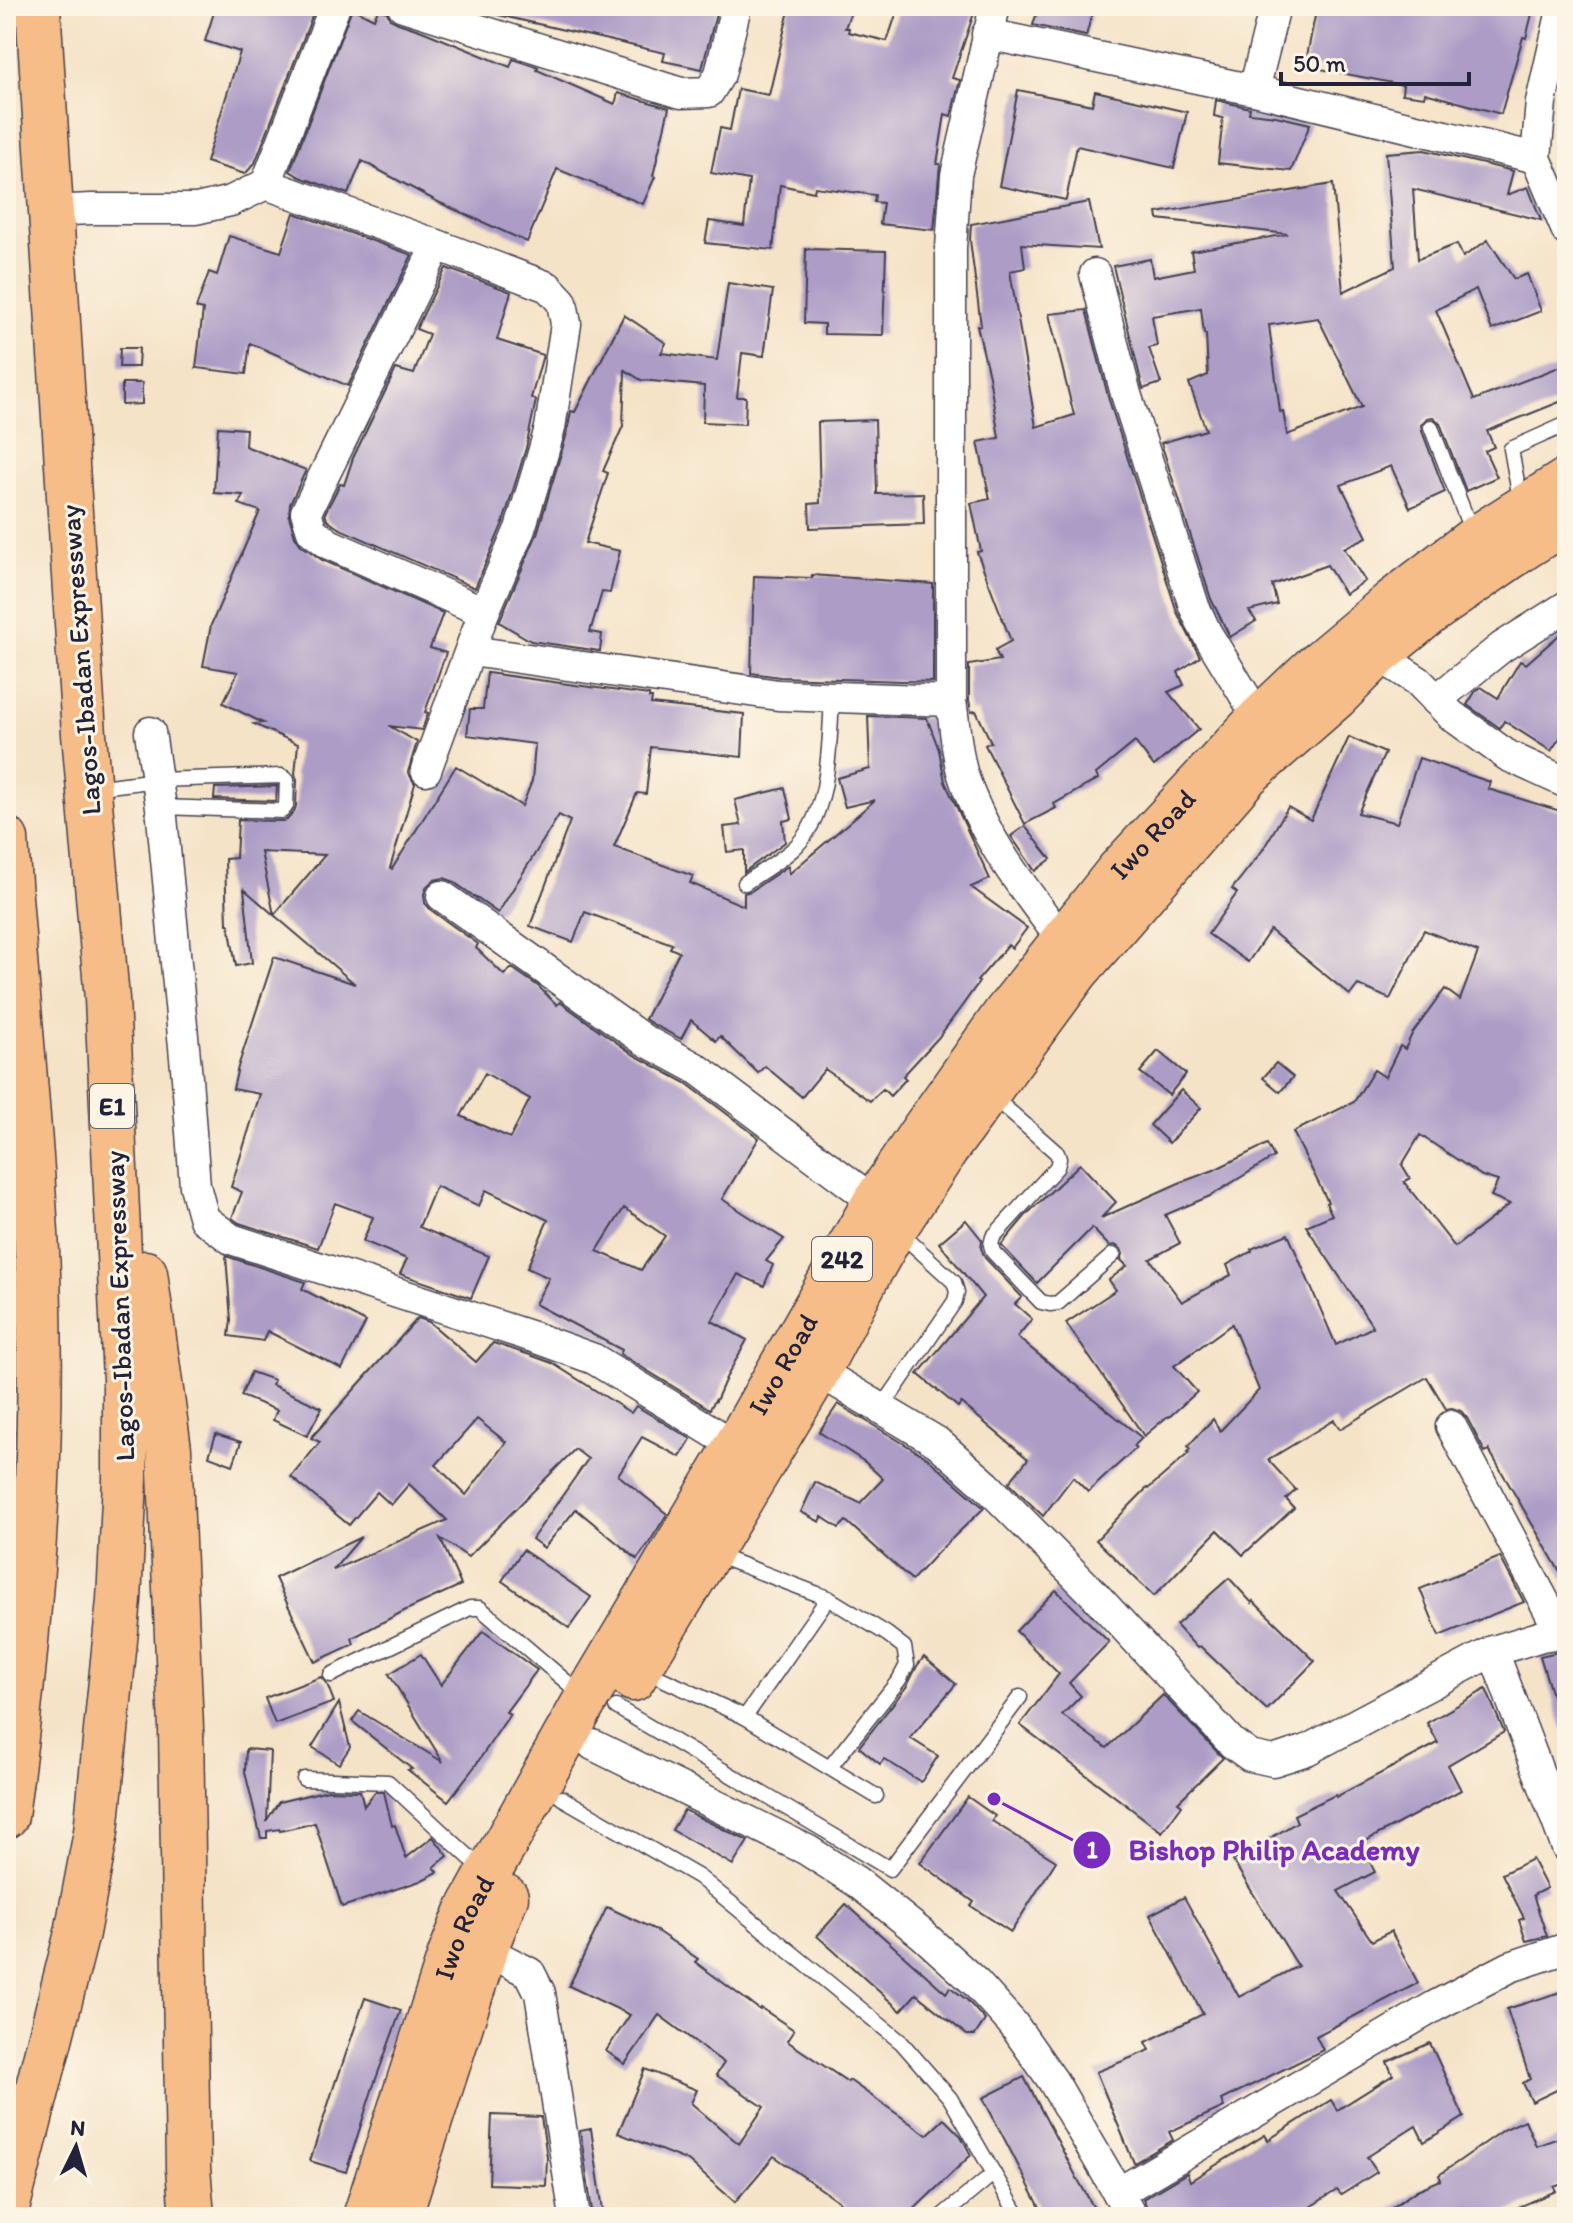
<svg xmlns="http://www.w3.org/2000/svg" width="1573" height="2223" font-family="Itim,sans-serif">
	<rect width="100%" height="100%" fill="#fcf5e5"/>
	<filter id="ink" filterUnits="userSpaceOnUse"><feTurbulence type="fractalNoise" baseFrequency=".0125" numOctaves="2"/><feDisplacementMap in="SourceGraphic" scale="16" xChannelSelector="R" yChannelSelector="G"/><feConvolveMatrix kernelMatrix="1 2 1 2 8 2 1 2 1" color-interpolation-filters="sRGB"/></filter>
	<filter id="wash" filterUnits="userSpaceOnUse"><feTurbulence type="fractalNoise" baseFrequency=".006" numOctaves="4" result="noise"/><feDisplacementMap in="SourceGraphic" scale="32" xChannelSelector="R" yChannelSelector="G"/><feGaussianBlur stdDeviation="1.8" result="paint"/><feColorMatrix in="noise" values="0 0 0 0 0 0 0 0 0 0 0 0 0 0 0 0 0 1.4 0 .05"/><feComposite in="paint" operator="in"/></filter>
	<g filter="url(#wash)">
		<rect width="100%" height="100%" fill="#f5e3c8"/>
		<g id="blocks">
			<!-- building -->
			<g fill="#ac9cc6" fill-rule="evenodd">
				<polygon points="216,6 316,6 255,163 245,174 206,162 240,52 205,41"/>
				<polygon points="495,6 718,6 702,69 663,61 665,53 494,14"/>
				<polygon points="790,6 853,6 845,28 849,28 848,32 887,41 899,6 964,6 975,10 952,78 960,80 951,116 945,114 937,164 940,164 934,230 880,224 883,203 874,202 875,195 815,187 814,192 780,185 773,250 705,243 709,221 744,226 749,180 711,173 720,128 730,130 738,89 769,95"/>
				<polygon points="1039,6 1094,6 1086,36 1033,25"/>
				<polygon points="1317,6 1534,6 1526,38 1523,37 1501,114 1425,93 1424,97 1402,94 1403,85 1305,66"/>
				<polygon points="352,8 374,19 378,9 387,12 390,19 398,23 422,31 510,67 513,59 538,67 537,70 615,104 618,93 669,108 653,176 655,177 643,204 557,169 527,242 438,202 362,161 348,194 300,177 290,171"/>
				<polygon points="1018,90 1092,105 1095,91 1187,112 1174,168 1077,146 1066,200 999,186"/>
				<polygon points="1216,100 1250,108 1249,113 1276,116 1310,124 1291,171 1218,163 1223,118 1214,116"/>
				<path d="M1424,150L1513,171L1507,195L1528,187L1541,220L1413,189L1418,259L1457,244L1463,257L1488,240L1514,279L1527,274L1541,311L1492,330L1476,289L1436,310L1474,400L1567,364V399L1487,431L1494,447L1485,451L1497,477L1466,491L1440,423L1433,417L1427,418L1421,425L1422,431L1445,492L1410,508L1391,466L1341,485L1367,537L1344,548L1365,581L1345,594L1327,565L1272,585L1277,604L1249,611L1256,621L1230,637L1211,599L1161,443L1206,430L1189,383L1208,375L1206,334H1204L1201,308L1152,316L1157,346L1149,348L1161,383L1143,389L1113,266L1150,259L1153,277L1194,269L1191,251L1288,234L1158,219L1157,213L1333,184L1343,292L1395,267L1386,153ZM1318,318L1362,407L1287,435L1283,411L1280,412L1269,325Z"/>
				<polygon points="1089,202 1099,249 1022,244 1025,268 1010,271 1036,427 1074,415 1049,314 1086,310 1109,400 1177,612 1200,657 1178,672 1184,685 1168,692 1199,729 1154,766 1135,742 1096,774 1098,779 1054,804 1056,808 1025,824 985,745 991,742 976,711 971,712 969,700 969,665 1000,660 995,650 1011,641 977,552 981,551 971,503 990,499 978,442 999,438 989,376 977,326 981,326 970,240 971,224"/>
				<polygon points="294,213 412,255 348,386 250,343 246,374 196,368 203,310 196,308 209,272 217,275 229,236 281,252"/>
				<polygon points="806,249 886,251 883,335 824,334 824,324 804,323"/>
				<polygon points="446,268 511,292 497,340 543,355 531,398 536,400 526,448 503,523 475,588 338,528 327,520 325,513 340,484 344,485 353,458 396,369 414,374 429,334 416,329"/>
				<polygon points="728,283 773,290 764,356 742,353 737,397 746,397 745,424 703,422 704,386 641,380 625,370 623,426 603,471 608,473 585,543 620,551 610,593 602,592 590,632 602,634 600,651 531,641 499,622 537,534 567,433 571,411 575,412 624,315 666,343 661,353 717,360"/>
				<polygon points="120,348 139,348 138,367 119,367"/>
				<polygon points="122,383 142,383 142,404 122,405"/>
				<polygon points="875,420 877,494 923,493 924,524 810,528 809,504 820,503 818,422"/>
				<path d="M218,427L246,429L245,446L306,470L290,504L289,516L295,536L301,545L322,560L443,613L430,648L446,653L425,712L428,713L422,730L389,726L417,742L408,772L415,784L390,868L392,869L456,766L522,806L532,781L535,744L467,735L470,709H483L487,673L649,695V698H652L651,704L744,714L742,757L651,747L646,794L637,793L614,847L693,876L690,883L744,906V893L751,891L788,866L789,874L875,800L845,807L837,778L870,769L868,716L927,718L939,750L945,782L990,879L971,887L1027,928L1012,948L1008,945L977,981L979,982L959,1010L938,1038L903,1076L906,1079L890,1096L883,1089L870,1101L825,1069L802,1097L765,1066L758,1073L720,1036L716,1041L691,1020L681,1039L654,1025L645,1019L679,952L670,948L672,944L585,912L573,942L530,926L570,821L559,815L498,913L452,881L444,878L434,880L427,886L424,894L425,903L431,910L478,944L476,948L504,975L512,968L538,986L557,1005L560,1002L634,1055L686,1083L759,1138L722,1199L784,1239L766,1261L773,1265L764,1286L738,1274L712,1321L747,1340L726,1378L716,1401L715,1400L710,1409L620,1354L622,1350L535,1304L549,1278L527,1268L548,1220L486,1190L479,1206L436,1186L419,1227L489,1256L471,1298L400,1274L407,1259L363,1241L373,1217L335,1203L318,1248L239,1223L232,1218L242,1192L231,1187L260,1094L233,1089L238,1067L274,957L355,984L274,915L325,855L261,852L274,915L244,889L252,963L236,966L229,924H227L225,859L236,858L238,820L282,821L287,820L294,812L296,806L297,780L295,774L298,744L254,724L263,723L223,703L238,672L203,666L211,625L260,511L239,504L243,495L214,493ZM485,1073L530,1099L510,1138L461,1116ZM624,1208L665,1236L641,1270L597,1251Z"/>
				<polygon points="812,575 933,584 933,682 780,677 751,673 754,576 812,578"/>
				<polygon points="1567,628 1567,727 1551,751 1504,721 1500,728 1467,705 1475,692 1481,687 1498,698 1520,661 1526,664"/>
				<path d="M1349,737L1385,753L1358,813L1397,823L1419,758L1490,782L1488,789L1567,813V1584L1489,1450L1485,1452L1467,1418L1461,1411L1452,1408L1446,1409L1427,1377L1340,1429L1334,1420L1268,1460L1296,1490L1286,1499L1294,1508L1243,1555L1218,1530L1154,1596L1096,1540L1147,1488L1148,1489L1189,1453L1187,1452L1190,1449L1188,1446L1213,1419L1220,1431L1259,1390L1232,1324L1174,1366L1197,1392L1169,1417L1168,1416L1144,1436L1066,1323L1116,1290L1109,1280L1127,1266L1121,1260L1123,1254L1121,1249L1115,1245L1109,1246L1092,1228L1037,1283L1001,1245L1027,1214L1080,1164L1116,1202L1101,1218L1179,1183L1214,1170L1212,1171L1267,1144L1274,1157L1210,1196L1165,1215L1180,1243L1150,1259L1182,1302L1231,1275L1227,1265L1252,1251L1251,1249L1288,1234L1336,1345L1373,1327L1306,1226L1332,1215L1326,1203L1328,1202L1293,1132L1354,1102L1374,1070L1385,1077L1400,1046L1405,1049L1412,1034L1445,989L1460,1000L1478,952L1424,930L1390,999L1358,985L1350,995L1270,930L1248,962L1208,934L1237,893L1232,889L1262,851L1288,807L1311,820ZM1420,1135L1482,1176L1498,1181L1491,1196L1510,1204L1455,1247L1404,1182L1410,1178L1402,1165Z"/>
				<polygon points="277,786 276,801 214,799 215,788"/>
				<polygon points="785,788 792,819 783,821 785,842 744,872 744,850 727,852 724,827 741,825 735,800"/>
				<polygon points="1025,826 1051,859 1035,871 1011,836"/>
				<polygon points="1158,1051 1186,1074 1169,1095 1140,1072"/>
				<polygon points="1276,1063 1293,1077 1280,1092 1263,1078"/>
				<polygon points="1181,1090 1201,1108 1169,1143 1150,1125"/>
				<polygon points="966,1220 982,1240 981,1248 985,1258 1022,1297 1015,1304 1032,1319 1017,1337 1142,1438 1134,1446 1136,1448 1088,1492 1073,1477 1043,1516 1009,1483 1028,1459 961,1403 958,1407 918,1374 983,1297 939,1243"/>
				<polygon points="226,1256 305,1282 302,1289 366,1322 342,1369 267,1331 263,1341 229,1336 231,1320"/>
				<path d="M418,1318L429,1322L476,1362L493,1343L530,1355L552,1363L631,1413L636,1406L691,1439L680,1457L642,1437L618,1475L667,1514L649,1543L637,1559L576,1509L544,1548L532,1539L588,1459L575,1449L468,1557L440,1538L461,1585L406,1610L352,1638L354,1644L315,1662L275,1578L361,1537L333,1570L447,1520L409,1484L391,1505L377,1492L349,1525L291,1477L320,1442L311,1438ZM477,1419L506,1442L466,1495L436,1465Z"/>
				<polygon points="251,1372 274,1380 272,1385 322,1408 307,1436 273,1420 277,1410 241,1396"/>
				<polygon points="838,1404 926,1457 984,1508 939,1551 912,1580 846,1521 839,1528 822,1517 820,1522 801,1512 815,1482 860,1503 883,1479 865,1462 819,1432"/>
				<polygon points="216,1434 241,1442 233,1465 209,1456"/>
				<polygon points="523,1550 591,1597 569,1628 502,1581"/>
				<polygon points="1500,1557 1524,1602 1439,1636 1420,1589"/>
				<polygon points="1229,1578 1252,1603 1253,1601 1315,1661 1267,1710 1200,1646 1197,1648 1176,1625"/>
				<polygon points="1056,1590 1109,1642 1069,1683 1081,1696 1062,1715 1107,1748 1163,1695 1223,1758 1178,1802 1182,1805 1162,1832 1020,1725 1059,1674 1016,1631"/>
				<polygon points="483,1631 537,1670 506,1712 510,1714 475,1766 448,1801 408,1770 412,1769 352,1721 359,1711 443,1762 389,1674 421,1654 441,1685"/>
				<polygon points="1567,1650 1567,1728 1562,1729 1540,1656"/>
				<polygon points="924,1657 956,1684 910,1738 938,1756 921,1782 884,1759 880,1764 859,1747 907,1686 917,1666"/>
				<polygon points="321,1677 327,1684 334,1702 275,1724 265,1698"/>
				<polygon points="1486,1689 1504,1732 1448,1765 1461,1790 1360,1844 1375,1872 1338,1891 1372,1941 1391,1931 1418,1983 1316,2036 1323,2050 1221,2100 1224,2107 1169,2132 1173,2140 1134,2163 1096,2072 1150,2050 1146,2042 1203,2014 1150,1915 1184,1897 1239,1997 1298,1966 1233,1861 1297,1822 1294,1815 1335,1795 1336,1797 1438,1743 1427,1723"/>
				<polygon points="339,1703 350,1747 339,1764 312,1747"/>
				<polygon points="246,1749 270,1751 267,1820 279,1802 328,1790 360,1791 364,1806 375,1792 384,1792 392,1826 395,1825 406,1858 433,1837 448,1856 434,1867 438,1872 420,1881 342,1907 315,1823 280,1831 279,1829 267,1831 267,1838 261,1838 245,1772"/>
				<polygon points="968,1797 995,1816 992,1821 1056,1861 1011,1932 971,1906 974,1902 920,1863"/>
				<polygon points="684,1810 748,1841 733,1865 672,1830"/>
				<polygon points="1532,1859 1547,1888 1533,1895 1547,1936 1526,1941 1519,1920 1524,1918 1502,1874"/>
				<polygon points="846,1904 946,1993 950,1987 967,2000 985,2020 975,2035 967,2035 916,1994 901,2011 817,1936"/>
				<polygon points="607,1907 654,1929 698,1959 695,1962 760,2010 761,2008 794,2030 787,2041 848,2082 849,2080 927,2135 944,2119 961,2136 971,2155 906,2217 861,2217 774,2156 735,2202 688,2161 618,2133 645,2069 697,2090 691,2103 739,2144 764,2107 716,2075 724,2063 659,2015 625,2064 606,2051 630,2015 569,1986"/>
				<polygon points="1567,1990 1567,2085 1532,2102 1523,2083 1530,2079 1507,2009"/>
				<polygon points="365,1998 401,2010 373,2087 346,2172 310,2161 336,2080 337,2080"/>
				<polygon points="1430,2043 1464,2117 1424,2142 1416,2126 1367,2157 1377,2172 1341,2195 1337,2190 1294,2217 1152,2217 1143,2199 1187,2173 1190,2181 1265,2135 1268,2140 1331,2100 1337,2110 1393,2075 1387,2062"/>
				<polygon points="1024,2077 1077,2178 1099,2217 1045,2217 983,2098"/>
				<polygon points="492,2115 541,2117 547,2157 546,2186 489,2184"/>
				<polygon points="1525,2120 1536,2146 1567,2135 1567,2182 1554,2187 1556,2191 1496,2217 1379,2217 1417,2190 1441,2180 1439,2175 1505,2129"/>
				<polygon points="591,2129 604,2217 593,2217 580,2131"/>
			</g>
		</g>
	</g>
	<g filter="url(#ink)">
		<use href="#blocks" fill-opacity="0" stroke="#423f50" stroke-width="2"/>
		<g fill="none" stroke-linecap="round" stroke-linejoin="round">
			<defs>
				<g id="lane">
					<polyline points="1431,427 1473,535"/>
					<polyline points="1521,504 1511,449 1567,424"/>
					<polyline points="93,788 157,780 282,776 287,780 286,806 282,811 161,807"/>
					<path d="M745,883C761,872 778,862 792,850C831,817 829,745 832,697"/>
					<polyline points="992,1096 1057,1153 1059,1159 1057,1167 993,1237 991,1245 993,1252 1041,1302 1050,1304 1058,1303 1113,1255"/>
					<polyline points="881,1409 955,1301 957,1292 954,1282 898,1231"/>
					<polyline points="713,1554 828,1598 887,1634 904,1647 907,1665 899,1680 830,1767"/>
					<polyline points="643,1670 745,1717 876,1796"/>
					<polyline points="331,1675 470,1608 480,1608 583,1696"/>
					<polyline points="616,1707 890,1869 1020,1697"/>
					<polyline points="745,1717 828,1598"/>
					<polyline points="304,1779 388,1782 484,1871"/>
					<polyline points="562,1798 699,1877 901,2042 950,2098 1019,2217"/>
					<polyline points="941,2217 994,2173"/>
				</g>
				<g id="street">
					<polyline points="403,6 681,93 709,92 720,74 736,6"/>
					<path d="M995,6L956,175L951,248V701C955,725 956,752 963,775C983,838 1024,889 1063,941"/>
					<polyline points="1563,6 1541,102 1536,158 1567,231"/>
					<polyline points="987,34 1254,90 1536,158"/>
					<polyline points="1254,90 1275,6"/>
					<polyline points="266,184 437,245 548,287 562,302 566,324 550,428 543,453 520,529 484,612 426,770"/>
					<polyline points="51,211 91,209 196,209 231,201 266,184 335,6"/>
					<polyline points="437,245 306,512 312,531 329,544 484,612"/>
					<polyline points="1095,274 1126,394 1194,606 1206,632 1259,719"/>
					<polyline points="471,651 778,695 951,701"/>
					<polyline points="1378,655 1418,681 1451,715 1508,756 1567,783"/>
					<polyline points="1436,700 1502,647 1567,606"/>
					<polyline points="150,732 161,807 187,1078 195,1186 204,1219 231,1239 536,1338 594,1359 736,1446"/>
					<polyline points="442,896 644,1040 696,1068 875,1202"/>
					<polyline points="818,1371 937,1442 987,1486 1093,1593 1232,1743 1250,1756 1273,1761 1307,1750 1493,1651 1542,1636 1567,1632"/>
					<polyline points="1451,1426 1561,1633"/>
					<polyline points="1493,1651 1567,1848"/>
					<polyline points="593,1745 807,1850 857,1882 922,1934 976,1983 1013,2024 1053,2081 1132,2217"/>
					<polyline points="485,1950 530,1973 540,1993 575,2217"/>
					<polyline points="1118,2193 1435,2006 1510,1967 1567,1948"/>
				</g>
				<g id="primary">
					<polyline points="633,1679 818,1371 866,1279 895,1228 950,1144 1077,971 1247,775 1336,697 1378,655 1428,614 1525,547 1567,520"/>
					<path id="s1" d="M365,2217L450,1955L467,1912L586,1699L736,1446L875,1202L923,1130L1005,1014L1118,871L1259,719L1313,668L1392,602L1474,539L1567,480"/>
					<polyline points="399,2217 485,1950 506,1897"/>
				</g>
				<g id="highway">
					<path d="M6,839C15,984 32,1128 38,1273C45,1453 30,1639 6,1816"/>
					<polyline points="145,1273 169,1449 181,1728 188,2168 192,2217"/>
					<polyline points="6,2213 77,1933 96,1832 119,1600 125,1480 125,1380 107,999 84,734 38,6"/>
				</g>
			</defs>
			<!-- lane casing -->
			<use href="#lane" stroke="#423f50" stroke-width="17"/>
			<!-- street casing -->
			<use href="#street" stroke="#423f50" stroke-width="33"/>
			<!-- primary casing -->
			<use href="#primary" stroke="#423f50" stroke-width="47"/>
			<!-- highway casing -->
			<use href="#highway" stroke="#423f50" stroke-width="47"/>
			<!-- lane -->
			<use href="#lane" stroke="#fff" stroke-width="14"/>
			<!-- street -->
			<use href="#street" stroke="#fff" stroke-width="30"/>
			<!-- primary -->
			<use href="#primary" stroke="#f7bd88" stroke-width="44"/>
			<!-- highway -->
			<use href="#highway" stroke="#f7bd88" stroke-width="44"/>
		</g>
	</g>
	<g text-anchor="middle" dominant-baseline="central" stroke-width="6" stroke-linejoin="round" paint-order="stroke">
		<!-- shield labels -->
		<g fill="#fcf5e5" stroke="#63616e" stroke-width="2">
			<rect x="90" y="1084" width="44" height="44" rx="6"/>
			<rect x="812" y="1237" width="60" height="44" rx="6"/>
		</g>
		<g font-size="26" font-weight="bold" fill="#22223b">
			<text x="112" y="1106">E1</text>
			<text x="842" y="1259">242</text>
		</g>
		<!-- street labels -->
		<g font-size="28" fill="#22223b" stroke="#fcf5e5">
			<text transform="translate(80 660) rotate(-94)">Lagos-Ibadan Expressway</text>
			<text stroke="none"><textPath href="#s1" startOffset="1602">Iwo Road</textPath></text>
			<text transform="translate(119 1306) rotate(-92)">Lagos-Ibadan Expressway</text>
			<text stroke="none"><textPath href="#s1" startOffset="954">Iwo Road</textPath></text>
			<text stroke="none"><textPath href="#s1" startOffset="306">Iwo Road</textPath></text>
		</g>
	</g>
	<!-- callouts -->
	<path fill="none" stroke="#7b2cbf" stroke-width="3" d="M994 1799L1092 1850"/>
	<g fill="#7b2cbf" stroke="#fcf5e5" stroke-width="3">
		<circle cx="994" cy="1799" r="8"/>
		<circle cx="1092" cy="1850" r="20"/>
	</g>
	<g font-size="24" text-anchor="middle" font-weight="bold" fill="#fff">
		<text x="1092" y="1858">1</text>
	</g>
	<g font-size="30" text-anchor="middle" font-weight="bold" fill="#7b2cbf" stroke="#fcf5e5" stroke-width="6" stroke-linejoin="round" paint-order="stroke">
		<text x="1274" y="1860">Bishop Philip Academy</text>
	</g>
	<!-- margin -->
	<rect width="1573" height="2223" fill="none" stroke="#fcf5e5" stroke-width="32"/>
	<!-- north arrow -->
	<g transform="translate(76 2147) rotate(5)" stroke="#fcf5e5" stroke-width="6" paint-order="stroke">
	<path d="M0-6L14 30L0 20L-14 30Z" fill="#22223b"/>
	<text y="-12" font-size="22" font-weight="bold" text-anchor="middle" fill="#22223b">N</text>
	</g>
	<!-- scale -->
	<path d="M1281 72v12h188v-12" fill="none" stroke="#22223b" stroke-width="4"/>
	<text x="1293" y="72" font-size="24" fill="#22223b" stroke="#fcf5e5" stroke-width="6" paint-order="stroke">50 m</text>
</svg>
